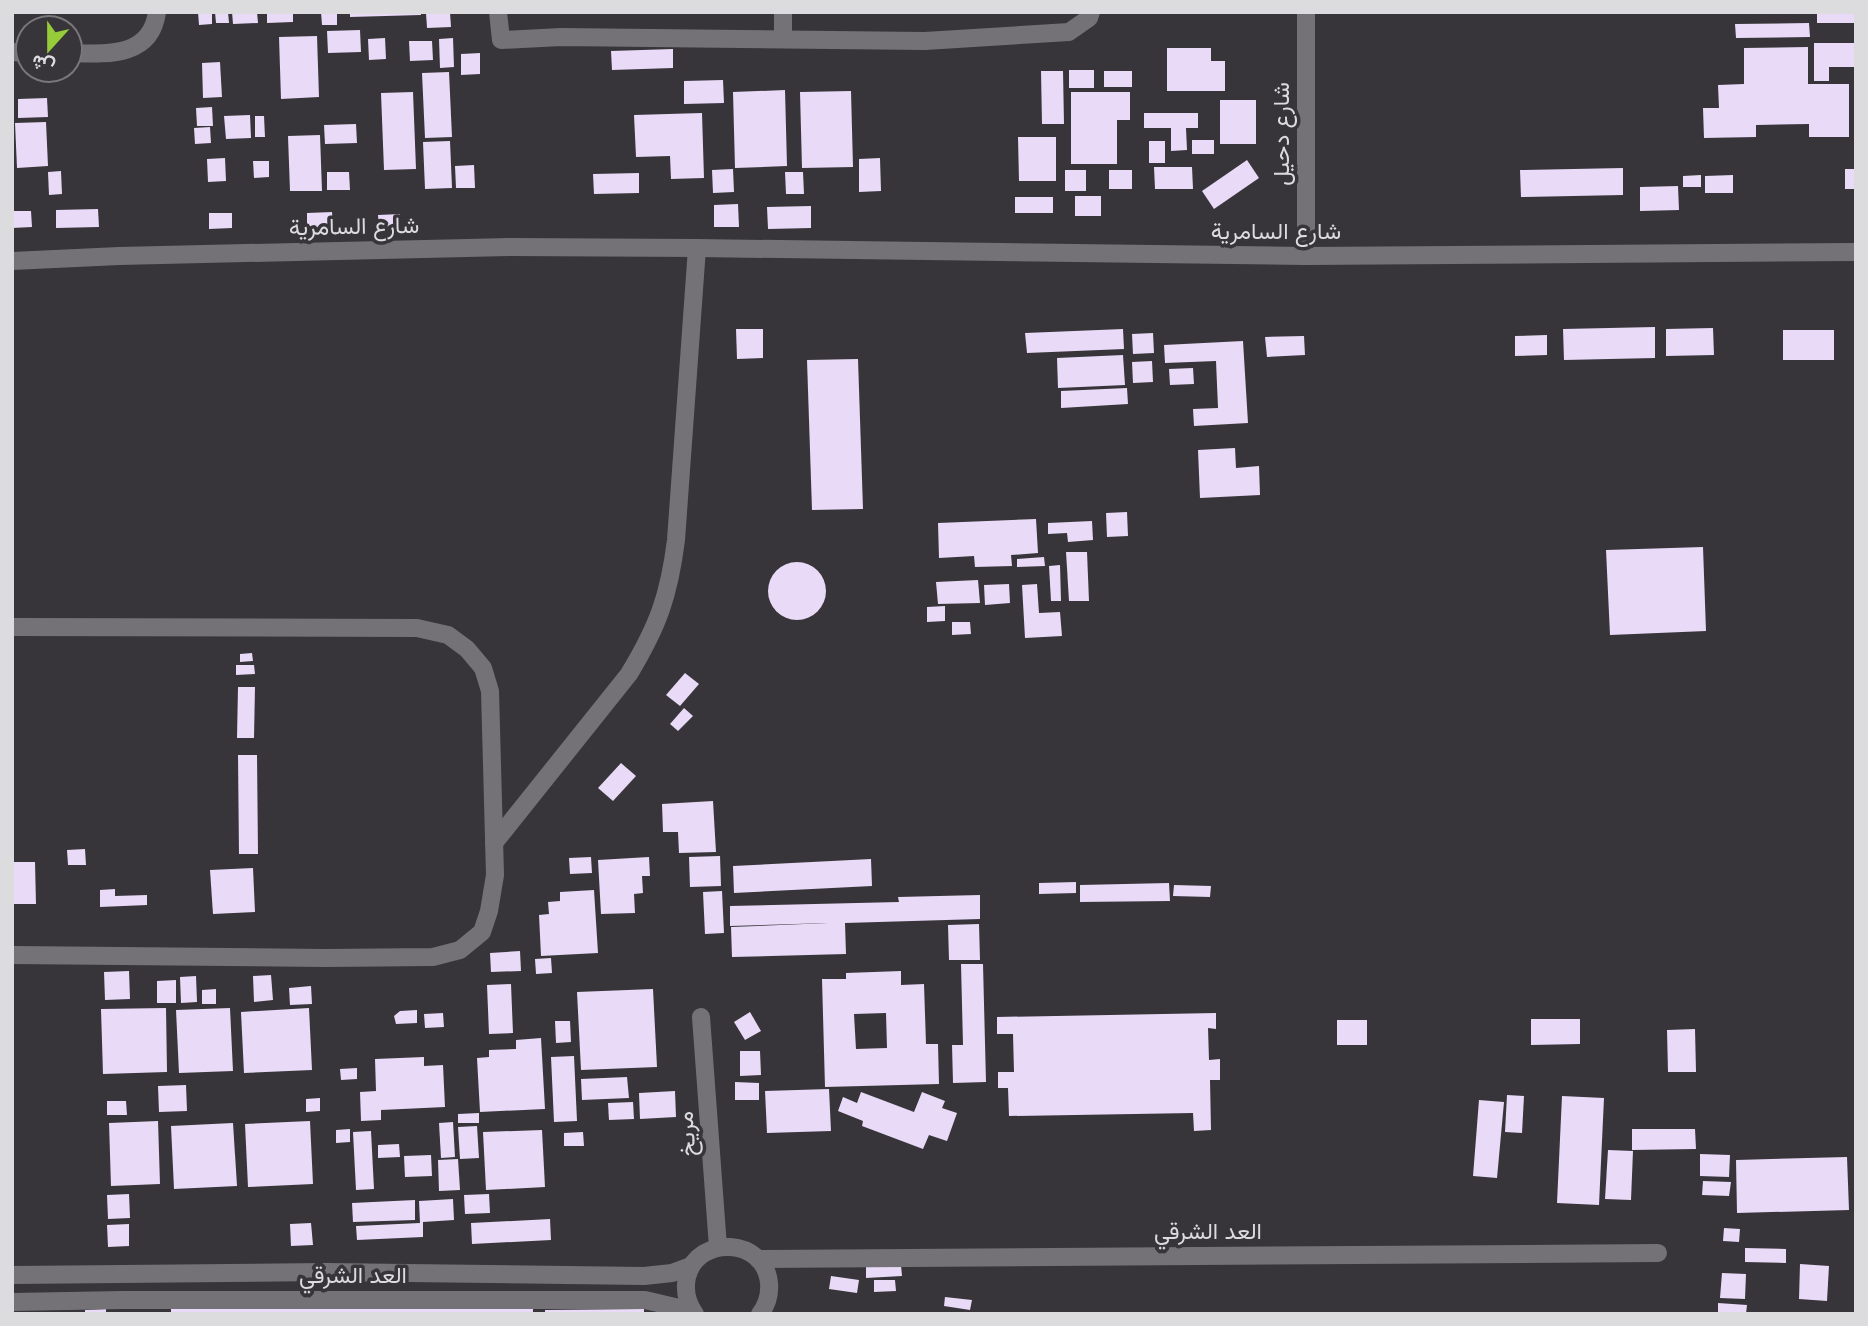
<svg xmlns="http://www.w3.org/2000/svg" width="1868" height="1326" font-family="Arial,Vazirmatn,sans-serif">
	<rect width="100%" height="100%" fill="#373539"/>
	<!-- building -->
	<g fill="#e9daf7" fill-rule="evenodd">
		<polygon points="198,12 212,12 212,24 199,25"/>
		<polygon points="215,12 228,12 229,23 216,23"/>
		<polygon points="232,12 257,12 258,23 233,24"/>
		<polygon points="267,12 293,12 293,22 267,23"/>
		<polygon points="321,12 337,12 337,25 322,25"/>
		<polygon points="350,12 421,12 421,15 350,17"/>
		<polygon points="450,12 451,27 427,28 426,13"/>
		<rect x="1817" y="12" width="39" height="11"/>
		<polygon points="1809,23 1810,37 1736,38 1735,24"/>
		<polygon points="360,30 361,52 328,53 327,31"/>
		<polygon points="317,36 319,97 281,99 279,37"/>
		<polygon points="385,38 386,59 369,60 368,39"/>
		<polygon points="453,38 454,67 440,68 439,39"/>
		<polygon points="409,41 432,41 433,60 410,61"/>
		<polygon points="1814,43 1856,43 1856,67 1829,67 1829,81 1814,81"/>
		<polygon points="1808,47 1808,84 1849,84 1849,137 1809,137 1809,124 1756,125 1756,137 1704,138 1703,108 1719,108 1718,85 1744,84 1744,48"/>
		<polygon points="1167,48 1211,48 1211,61 1225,61 1225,91 1167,91"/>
		<polygon points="673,49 673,68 612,70 611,51"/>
		<polygon points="480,53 480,74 461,75 461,54"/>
		<polygon points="220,62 222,97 203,98 202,63"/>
		<rect x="1069" y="70" width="25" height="18"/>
		<polygon points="1041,71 1063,71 1064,124 1042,124"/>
		<rect x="1104" y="71" width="28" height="16"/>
		<polygon points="449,72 452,137 425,138 422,73"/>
		<polygon points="723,80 724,103 684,104 684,81"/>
		<polygon points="785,90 787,166 735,168 733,92"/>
		<polygon points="851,91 853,167 802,168 800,92"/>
		<polygon points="413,92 416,169 384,170 381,93"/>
		<polygon points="1071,92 1130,92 1130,120 1117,120 1117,164 1071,164"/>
		<polygon points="47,98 48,117 18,118 18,99"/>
		<rect x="1220" y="100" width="36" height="44"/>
		<polygon points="212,107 213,126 197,126 196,108"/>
		<polygon points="702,113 704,178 671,179 670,156 636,157 634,115"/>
		<polygon points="1144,113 1198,113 1198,128 1186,128 1187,150 1171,151 1171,128 1144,128"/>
		<polygon points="250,115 251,138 226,139 224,116"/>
		<polygon points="255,116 264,116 265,137 255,137"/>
		<polygon points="46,122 48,166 17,168 15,123"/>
		<polygon points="356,124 357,143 325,144 324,125"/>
		<polygon points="210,127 211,143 195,144 194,128"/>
		<polygon points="320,135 322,191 290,191 288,136"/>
		<polygon points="1018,137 1056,137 1056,181 1019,181"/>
		<rect x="1192" y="140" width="22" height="14"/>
		<polygon points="450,141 452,188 425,189 423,142"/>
		<rect x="1149" y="141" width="16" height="22"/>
		<polygon points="225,158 226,181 208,182 207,159"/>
		<polygon points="880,158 881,191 859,192 859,159"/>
		<polygon points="1247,160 1259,178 1214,209 1202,191"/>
		<polygon points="253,161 269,161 269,177 254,178"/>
		<polygon points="474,165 475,188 456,188 455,166"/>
		<polygon points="1154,167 1192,167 1193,189 1155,189"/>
		<polygon points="1623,168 1623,195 1521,197 1520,170"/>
		<polygon points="733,169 734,192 713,193 712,170"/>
		<rect x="1845" y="169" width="11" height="20"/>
		<rect x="1065" y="170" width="21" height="21"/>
		<rect x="1109" y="170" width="23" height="19"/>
		<polygon points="61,171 62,194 49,195 48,172"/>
		<polygon points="327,172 349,172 350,190 327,190"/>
		<polygon points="785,172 803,172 804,194 786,194"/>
		<polygon points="639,173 639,193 594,194 593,174"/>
		<polygon points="1701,175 1701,187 1683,187 1683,176"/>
		<polygon points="1733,175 1733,193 1705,193 1705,176"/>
		<polygon points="1678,186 1679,210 1640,211 1640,187"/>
		<rect x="1075" y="196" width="26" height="20"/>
		<rect x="1015" y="197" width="38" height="16"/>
		<polygon points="738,204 739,227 714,227 714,205"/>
		<polygon points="811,206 811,228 768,229 767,207"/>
		<polygon points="98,209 99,227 56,228 56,210"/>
		<polygon points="12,211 31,211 32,227 12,228"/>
		<polygon points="332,212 333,227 307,228 307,213"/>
		<polygon points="209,213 232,213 232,228 209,229"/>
		<polygon points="400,214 401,227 379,227 378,215"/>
		<polygon points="1655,327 1655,358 1564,360 1563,329"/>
		<polygon points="1713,328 1714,355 1666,356 1666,329"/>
		<polygon points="736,329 763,329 763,358 737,359"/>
		<polygon points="1123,329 1124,349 1027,353 1025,333"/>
		<rect x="1783" y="330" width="51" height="30"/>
		<polygon points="1153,333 1154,353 1133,354 1132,334"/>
		<polygon points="1547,335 1547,355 1515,356 1515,336"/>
		<polygon points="1304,336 1305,355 1267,357 1265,337"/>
		<polygon points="1243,341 1248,423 1194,426 1193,409 1218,408 1216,361 1165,363 1164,345"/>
		<polygon points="1123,355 1125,385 1058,388 1057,358"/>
		<polygon points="858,359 863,509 812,510 807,360"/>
		<polygon points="1152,361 1153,382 1133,383 1132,362"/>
		<polygon points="1193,368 1194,384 1170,385 1169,369"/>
		<polygon points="1127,388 1128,404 1061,408 1061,391"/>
		<polygon points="1235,448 1236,468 1259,466 1260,495 1200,498 1198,450"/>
		<polygon points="1127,512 1128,536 1107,537 1106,513"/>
		<polygon points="1036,519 1038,553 1011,555 1012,566 975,567 974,556 939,558 938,523"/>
		<polygon points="1092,521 1093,540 1068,542 1067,533 1048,534 1048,523"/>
		<polygon points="1703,547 1706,631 1610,635 1606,550"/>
		<polygon points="1066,552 1087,552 1089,601 1069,601"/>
		<polygon points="1044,557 1045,566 1017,567 1017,559"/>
		<circle cx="797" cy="591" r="29"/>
		<polygon points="1060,565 1061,601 1051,601 1049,566"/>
		<polygon points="978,580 980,603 938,604 936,582"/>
		<polygon points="1009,584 1010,603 985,605 984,585"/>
		<polygon points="1037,584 1039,613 1060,612 1062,636 1025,638 1022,585"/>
		<polygon points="945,606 945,621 927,622 927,607"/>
		<polygon points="952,622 970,622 971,634 952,635"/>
		<polygon points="252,653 253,661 240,662 240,654"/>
		<polygon points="236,665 254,665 255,674 236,675"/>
		<polygon points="685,673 699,684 680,706 666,695"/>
		<polygon points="238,687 255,687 254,738 237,738"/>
		<polygon points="684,708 693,716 678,731 670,724"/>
		<polygon points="238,755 257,755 258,854 239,854"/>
		<polygon points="621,763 636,776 613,801 598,788"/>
		<polygon points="713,801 716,852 679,853 678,832 663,832 662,804"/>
		<polygon points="85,849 86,865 68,865 67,850"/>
		<polygon points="720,856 721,886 690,887 689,857"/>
		<polygon points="591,857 592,873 570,874 569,858"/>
		<polygon points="649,857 650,876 642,876 643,893 634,894 635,913 601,914 598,860"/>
		<polygon points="871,859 872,886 734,893 733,866"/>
		<polygon points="12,862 35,862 36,904 12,904"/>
		<polygon points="253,868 255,912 213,914 210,870"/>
		<polygon points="1076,882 1076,893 1039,894 1039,883"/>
		<polygon points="1169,883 1170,901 1080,902 1080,885"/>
		<polygon points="1174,885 1211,886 1210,897 1173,896"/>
		<polygon points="115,889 115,896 147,895 147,905 100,907 100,890"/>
		<polygon points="594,890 598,953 541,956 539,915 549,914 548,902 560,901 560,892"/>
		<polygon points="722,891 724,933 705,934 703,892"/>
		<polygon points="980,895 980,919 845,923 846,954 732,957 731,927 828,923 730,926 730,906 899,902 898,897"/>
		<polygon points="979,924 980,960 949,960 948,925"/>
		<polygon points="520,951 521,971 491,972 490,953"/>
		<polygon points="551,958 552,973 536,974 535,959"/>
		<polygon points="961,964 983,964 986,1082 953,1083 952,1045 963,1045"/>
		<polygon points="129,971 130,999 105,1000 104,972"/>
		<path d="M901,971V985L924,984L926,1044H938L939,1084L825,1087L822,979H846V973ZM886,1013L887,1048L856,1049L854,1014Z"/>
		<polygon points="271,975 273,1000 254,1002 253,976"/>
		<polygon points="196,976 197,1002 181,1003 180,977"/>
		<polygon points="176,980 176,1003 157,1003 157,981"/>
		<polygon points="511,984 513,1033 489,1034 487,985"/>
		<polygon points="311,986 312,1004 290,1005 289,988"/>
		<polygon points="216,989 216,1004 202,1004 202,990"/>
		<polygon points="653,989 657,1067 581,1070 577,992"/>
		<polygon points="166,1008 167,1072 103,1074 101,1009"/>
		<polygon points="230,1008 233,1071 179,1073 176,1010"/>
		<polygon points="309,1008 312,1070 244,1073 241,1012"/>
		<polygon points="417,1010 417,1023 396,1024 394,1016 400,1011"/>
		<polygon points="750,1012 761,1031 745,1040 734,1022"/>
		<polygon points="443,1013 444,1027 425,1028 424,1014"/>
		<polygon points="1216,1013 1216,1029 1208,1028 1209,1060 1220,1059 1220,1080 1210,1080 1211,1130 1194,1131 1193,1113 1009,1116 1008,1088 998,1088 998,1072 1014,1072 1013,1034 997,1034 997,1017"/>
		<polygon points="1531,1019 1580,1019 1580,1044 1531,1045"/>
		<rect x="1337" y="1020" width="30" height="25"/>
		<polygon points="555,1021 570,1021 571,1042 556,1043"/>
		<polygon points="1695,1029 1696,1072 1668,1072 1667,1030"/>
		<polygon points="541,1038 545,1109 480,1112 477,1058 489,1057 489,1050 516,1049 516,1040"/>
		<polygon points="740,1051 760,1051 761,1075 740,1076"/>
		<polygon points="574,1056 577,1121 554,1122 551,1057"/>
		<polygon points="424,1057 424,1066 443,1065 445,1107 381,1110 381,1120 361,1121 360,1092 376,1091 375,1059"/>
		<polygon points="357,1068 357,1079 341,1080 340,1069"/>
		<polygon points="627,1077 629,1098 582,1100 581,1079"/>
		<polygon points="735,1082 759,1083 759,1100 735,1100"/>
		<polygon points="186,1085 187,1111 159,1112 158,1086"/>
		<polygon points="829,1089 831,1131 767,1133 765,1091"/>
		<polygon points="675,1091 676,1117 640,1119 639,1093"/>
		<polygon points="861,1092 914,1112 922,1092 945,1101 942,1108 957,1113 947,1141 929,1135 923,1149 862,1126 863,1121 838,1111 843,1097 857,1103"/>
		<polygon points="1507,1095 1524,1096 1522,1133 1505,1132"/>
		<polygon points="1562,1096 1604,1098 1599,1205 1557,1203"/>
		<polygon points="320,1098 320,1111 306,1112 306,1099"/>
		<polygon points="1479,1100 1504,1102 1497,1178 1473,1176"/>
		<polygon points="107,1101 126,1101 127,1115 107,1115"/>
		<polygon points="633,1102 634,1119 609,1120 608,1103"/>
		<polygon points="479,1113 479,1123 458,1123 458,1114"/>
		<polygon points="158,1121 160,1184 111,1186 109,1123"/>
		<polygon points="310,1121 313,1184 248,1187 245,1124"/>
		<polygon points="453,1122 455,1157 441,1158 439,1123"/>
		<polygon points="233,1123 237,1186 174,1189 171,1126"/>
		<polygon points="477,1126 479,1158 460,1159 458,1127"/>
		<polygon points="350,1129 350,1142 336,1143 336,1130"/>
		<polygon points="1632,1129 1695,1129 1696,1149 1632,1150"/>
		<polygon points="542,1130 545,1187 486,1190 483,1132"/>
		<polygon points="371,1131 374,1189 356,1190 353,1132"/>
		<polygon points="583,1132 584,1146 564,1146 564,1133"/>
		<polygon points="399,1144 400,1157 378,1158 378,1145"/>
		<polygon points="1608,1150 1633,1151 1631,1200 1605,1199"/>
		<polygon points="1700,1154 1730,1155 1729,1177 1700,1176"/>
		<polygon points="431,1155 432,1176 405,1177 404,1156"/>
		<polygon points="1847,1157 1849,1210 1737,1213 1736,1160"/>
		<polygon points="458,1159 460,1190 439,1191 438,1160"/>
		<polygon points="1703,1181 1731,1182 1729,1196 1702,1195"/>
		<polygon points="129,1194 130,1218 108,1219 107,1195"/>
		<polygon points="489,1194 490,1213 465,1214 464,1195"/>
		<polygon points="453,1199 454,1220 423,1222 423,1237 357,1240 356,1226 420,1223 419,1201"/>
		<polygon points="415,1200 415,1220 353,1222 352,1203"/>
		<polygon points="550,1219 551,1240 472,1244 471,1223"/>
		<polygon points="311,1223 313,1245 291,1246 290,1224"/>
		<polygon points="129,1224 129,1246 108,1247 107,1225"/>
		<polygon points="1724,1228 1740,1229 1739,1242 1723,1241"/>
		<polygon points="1745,1248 1786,1249 1786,1263 1745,1262"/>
		<polygon points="1800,1264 1829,1266 1827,1301 1799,1299"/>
		<polygon points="901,1265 902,1276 866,1278 866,1267"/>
		<polygon points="1722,1273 1746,1274 1745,1299 1720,1298"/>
		<polygon points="831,1276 859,1280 857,1293 829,1289"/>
		<polygon points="874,1280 895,1280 896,1291 874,1292"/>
		<polygon points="945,1297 972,1300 970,1310 944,1306"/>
		<polygon points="1718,1303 1747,1305 1746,1314 1718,1314"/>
		<polygon points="533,1304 533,1314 171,1314 171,1306"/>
		<polygon points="106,1309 106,1314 85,1314 85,1310"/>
		<polygon points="644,1309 644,1314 545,1314 545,1310"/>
	</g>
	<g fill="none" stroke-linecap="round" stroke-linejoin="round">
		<!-- minor -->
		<g stroke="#747277" stroke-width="18">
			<polyline points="498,12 501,40 561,37 925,41 1069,32 1089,18 1091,12"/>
			<polyline points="783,39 783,12"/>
			<polyline points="12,52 28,53"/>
			<path d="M70,53C106,54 151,58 157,12"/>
			<polyline points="1306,256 1856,252"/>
			<polyline points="12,627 417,628 448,635 467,649 483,668 490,691 495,875 489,911 482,932 460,950 433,957 325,958 12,955"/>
			<path d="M494,843L629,674C658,626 669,596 676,540L697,248"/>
			<polyline points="701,1017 718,1247"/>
			<polyline points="758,1259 1658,1253"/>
			<polyline points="12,1275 326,1272 644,1276 672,1273 691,1266"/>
			<polyline points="12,1302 122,1300 645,1300 692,1311"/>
			<path d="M695,1314C687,1303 684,1291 687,1277C698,1234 765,1238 769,1283C770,1294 767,1305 760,1314"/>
		</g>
		<!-- tertiary -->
		<polyline stroke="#747277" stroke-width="18" points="12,261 119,256 509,247 697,248 1306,256 1306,12"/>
	</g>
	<g text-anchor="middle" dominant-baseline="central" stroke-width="7" stroke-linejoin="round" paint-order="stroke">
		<!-- street labels -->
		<g font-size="23" fill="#dcdbde" stroke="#373539">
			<text transform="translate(1281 134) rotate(-90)">شارع دحيل</text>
			<text transform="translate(354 226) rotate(-1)">شارع السامرية</text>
			<text x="1276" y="231">شارع السامرية</text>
			<text transform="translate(686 1134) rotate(-94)">مريخ</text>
			<text x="1208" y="1231">العد الشرقي</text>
			<text x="353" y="1275">العد الشرقي</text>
		</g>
	</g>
	<!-- border -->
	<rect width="1868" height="1326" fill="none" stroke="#dcdbde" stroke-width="28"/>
	<!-- north arrow -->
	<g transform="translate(49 49) rotate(201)"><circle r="33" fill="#373539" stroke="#79777b" stroke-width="2"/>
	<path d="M0-5L12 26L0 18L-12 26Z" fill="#96cc39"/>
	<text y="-10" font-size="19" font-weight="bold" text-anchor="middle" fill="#dcdbde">ش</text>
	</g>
</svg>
